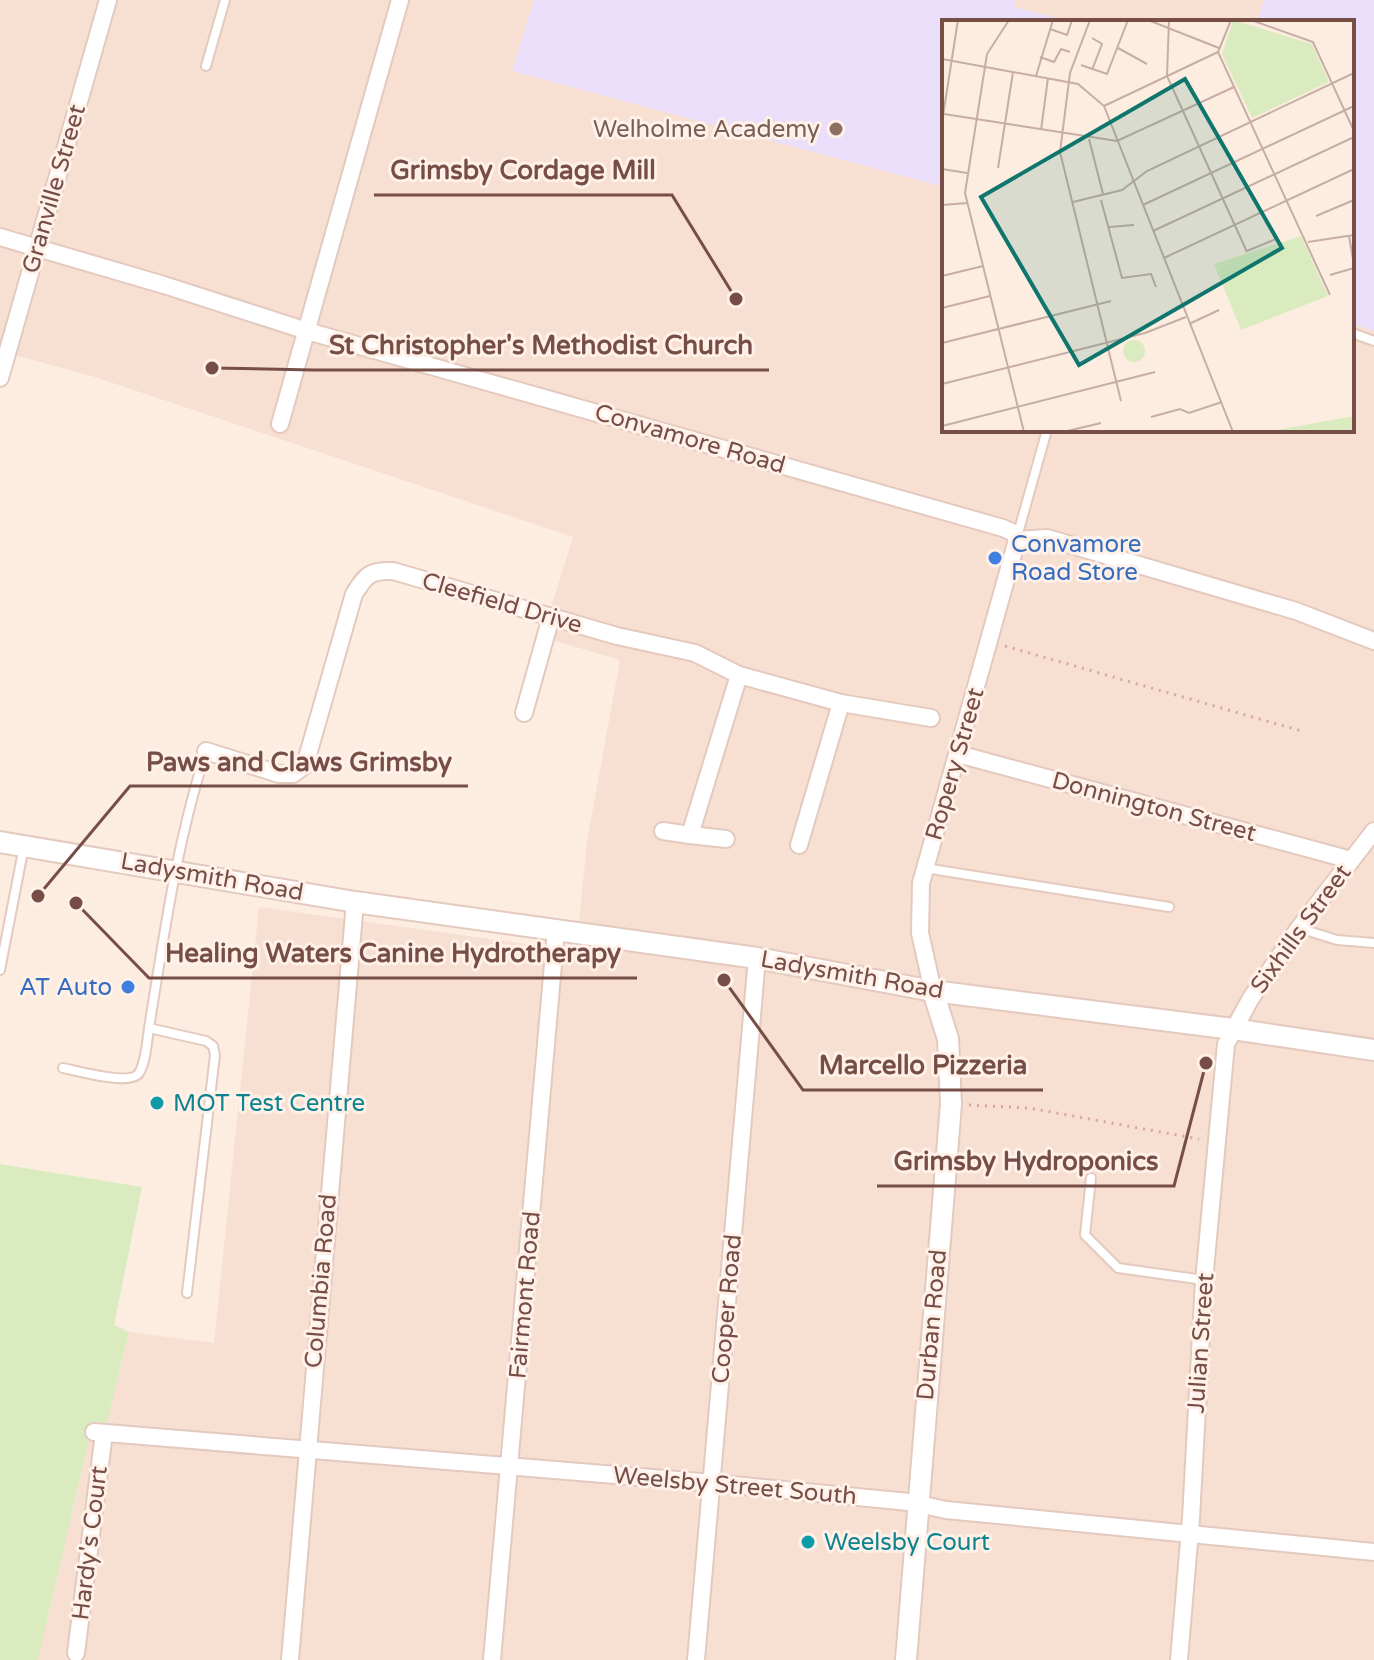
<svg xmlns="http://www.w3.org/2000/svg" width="1374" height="1660" font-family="'Varela Round',sans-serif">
	<rect width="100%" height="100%" fill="#fdede1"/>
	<!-- residential -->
	<path fill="#f7dfd2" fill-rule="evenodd" d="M0,0H1374V1660H38L93,1420L107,1423L129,1332L214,1343L259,907L576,951L587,842L620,660L542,637L573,537L95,377L0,351ZM944,22H1352V430H944Z"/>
	<!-- education -->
	<g fill="#eadefa">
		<polygon points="534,0 1015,0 1014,7 1073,22 944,22 944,187 512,71"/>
		<polygon points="1264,0 1374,0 1374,331 1352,324 1352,22 1257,22"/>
	</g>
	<!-- park -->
	<polygon fill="#daecbf" points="0,1164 142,1187 114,1325 129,1332 107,1423 93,1421 38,1660 0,1660"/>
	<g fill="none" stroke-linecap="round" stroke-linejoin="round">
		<defs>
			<g id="service">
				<polyline points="206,66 225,0"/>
				<polyline points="1352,333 1374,341"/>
				<polyline points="1017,537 1047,430"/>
				<polyline points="925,868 1169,907"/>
				<polyline points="1299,928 1337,940 1374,943"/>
				<polyline points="0,970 24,846"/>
				<path d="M63,1068C77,1071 131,1086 139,1073C146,1062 147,1041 149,1028"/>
				<polyline points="1091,1178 1085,1235 1118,1268 1204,1280"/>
				<path d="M187,1293L215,1055L213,1046L206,1041L149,1028C164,935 177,841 206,751"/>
			</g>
			<g id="minor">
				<polyline points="0,237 164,285 307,331 1003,528 1014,533 1017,540"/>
				<polyline points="0,378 108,0"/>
				<polyline points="280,424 400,0"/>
				<polyline points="1017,540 1047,538 1296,611 1374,641"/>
				<polyline points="524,713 551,617"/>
				<path d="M206,751L279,774H293L305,765L354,594C366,575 370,570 393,571L617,636L695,653L739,675L841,703L931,718"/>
				<polyline points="958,754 1351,860"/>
				<polyline points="663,831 690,835 739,675"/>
				<polyline points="690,835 726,839"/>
				<polyline points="799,845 841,703"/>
				<polyline points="933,991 920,933 921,883 1017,540"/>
				<polyline points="94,1432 713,1483 909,1502 946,1510 1374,1552"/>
				<polyline points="76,1653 104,1433"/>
				<polyline points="290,1660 355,902"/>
				<polyline points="492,1660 556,930"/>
				<polyline points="696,1660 757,958"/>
				<polyline points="1179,1660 1191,1518 1204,1281 1226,1044 1251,998 1299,928 1374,831"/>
			</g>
			<g id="tertiary">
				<polyline points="0,842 355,902 757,958 933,991 1233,1029 1374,1050"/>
				<polyline points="906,1660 951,1104 948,1039 933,991"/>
			</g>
		</defs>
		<!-- service casing -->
		<use href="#service" stroke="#e4c9bf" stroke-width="12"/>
		<!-- minor casing -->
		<use href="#minor" stroke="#e4c9bf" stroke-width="20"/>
		<!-- tertiary casing -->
		<use href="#tertiary" stroke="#e4c9bf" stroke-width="24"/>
		<!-- path -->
		<g stroke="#d9a69a" stroke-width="3" stroke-dasharray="2 6" stroke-linecap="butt">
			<polyline points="1005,646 1305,732"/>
			<polyline points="969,1105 1029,1108 1199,1139"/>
		</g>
		<!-- service -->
		<use href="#service" stroke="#fff" stroke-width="8"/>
		<!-- minor -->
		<use href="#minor" stroke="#fff" stroke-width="16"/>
		<!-- tertiary -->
		<use href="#tertiary" stroke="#fff" stroke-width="20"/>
	</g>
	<!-- markers -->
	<circle fill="#8d6e63" stroke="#fff1e8" stroke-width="3" cx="836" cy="129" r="8"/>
	<g fill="#3f7fe0" stroke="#fff1e8" stroke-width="3">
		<circle cx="995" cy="558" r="8"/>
		<circle cx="128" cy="987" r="8"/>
	</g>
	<g fill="#0f9aa8" stroke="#fff1e8" stroke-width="3">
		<circle cx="157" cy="1103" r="8"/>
		<circle cx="808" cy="1542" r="8"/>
	</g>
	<g text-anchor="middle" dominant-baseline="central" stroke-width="6" stroke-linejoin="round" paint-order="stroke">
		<!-- education labels -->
		<g font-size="24" fill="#785e54" stroke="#fff1e8" text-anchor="end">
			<text x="820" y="129">Welholme Academy</text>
		</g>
		<!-- street labels -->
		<g font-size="24" fill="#764e46" stroke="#fff1e8">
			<text transform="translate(54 189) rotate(-74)">Granville Street</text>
			<text transform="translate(690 439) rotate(16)">Convamore Road</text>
			<text transform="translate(502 603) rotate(16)">Cleefield Drive</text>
			<text transform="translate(955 764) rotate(-74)">Ropery Street</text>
			<text transform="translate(1154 807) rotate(15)">Donnington Street</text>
			<text transform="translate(212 877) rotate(10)">Ladysmith Road</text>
			<text transform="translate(1301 929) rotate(-54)">Sixhills Street</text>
			<text transform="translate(852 975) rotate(10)">Ladysmith Road</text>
			<text transform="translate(321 1281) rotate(-85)">Columbia Road</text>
			<text transform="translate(525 1295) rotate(-85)">Fairmont Road</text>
			<text transform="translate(727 1309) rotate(-85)">Cooper Road</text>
			<text transform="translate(932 1325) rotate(-85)">Durban Road</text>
			<text transform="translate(1201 1343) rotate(-86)">Julian Street</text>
			<text transform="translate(735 1486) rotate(5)">Weelsby Street South</text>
			<text transform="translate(90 1543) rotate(-83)">Hardy's Court</text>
		</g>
		<!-- shop labels -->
		<g font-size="24" fill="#366cbe" stroke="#fff1e8" text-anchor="start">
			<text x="1011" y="544">Convamore<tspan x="1011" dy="28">Road Store</tspan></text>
			<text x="112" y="987" text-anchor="end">AT Auto</text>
		</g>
		<!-- culture labels -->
		<g font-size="24" fill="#0d838f" stroke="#fff1e8" text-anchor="start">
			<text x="173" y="1103">MOT Test Centre</text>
			<text x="824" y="1542">Weelsby Court</text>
		</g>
	</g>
	<!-- overview -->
	<g transform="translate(942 20)">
		<rect width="412" height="412" fill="#fdede1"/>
		<path d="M181 331a11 11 0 1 1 22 0a11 11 0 1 1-22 0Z" fill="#daecbf"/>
		<path d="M291,0L370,24L387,62L310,98L280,34ZM359,216L386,276L299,310L272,244ZM412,396V412H322L345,408Z" fill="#daecbf"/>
		<path fill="none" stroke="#c7ada3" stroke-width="2" d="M67,0L45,34L23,173L82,412M148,0L128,53L118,132L179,381M206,0L277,28M227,0L225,56L305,232M289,0L276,32L388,275M309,0L371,22L412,111M108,9L125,15L130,0M150,18L160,24L150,50M176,28L205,44M98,37L112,42L119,29L128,32M0,39L136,64L162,86L291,412M139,45L165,54L186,0M94,56L111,0M162,86L276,32M2,94L175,121L292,67M0,102L16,0M99,110L106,58M147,119L161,174M56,148L71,52M0,149L25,153M159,180L180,258L209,254L214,267M131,182L180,170L205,151L412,53M0,185L25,183M201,185L412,86M374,196L412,180M167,207L192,205M211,211L412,117M407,216L412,245M366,222L412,215M305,231L334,219M222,238L412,149M388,255L412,248M0,256L41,246M0,288L48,276M247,304L277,290M0,323L169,281M0,364L203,313L244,297M209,397L238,389L247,393L280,382M0,406L213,352M121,412L159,403"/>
		<path fill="#0f766e" fill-opacity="0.15" stroke="#0f766e" stroke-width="4" d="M243,59L340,228L137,345L39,177Z"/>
		<rect width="412" height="412" fill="none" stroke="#764e46" stroke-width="4"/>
	</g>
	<!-- callouts -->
	<path fill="none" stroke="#764e46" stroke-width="3" d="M736 299L672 195H374M212 368L313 370H769M38 896L130 786H468M76 903L149 978H637M724 980L803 1090H1043M1206 1063L1174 1186H877"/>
	<g fill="#764e46" stroke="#fff1e8" stroke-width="3">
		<circle cx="736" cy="299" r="8"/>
		<circle cx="212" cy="368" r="8"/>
		<circle cx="38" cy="896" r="8"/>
		<circle cx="76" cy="903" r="8"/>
		<circle cx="724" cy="980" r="8"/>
		<circle cx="1206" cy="1063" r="8"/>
	</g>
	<g font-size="26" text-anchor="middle" font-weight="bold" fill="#764e46" stroke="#fff1e8" stroke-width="6" stroke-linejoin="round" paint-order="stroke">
		<text x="523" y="179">Grimsby Cordage Mill</text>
		<text x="541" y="354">St Christopher's Methodist Church</text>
		<text x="299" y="771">Paws and Claws Grimsby</text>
		<text x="393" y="962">Healing Waters Canine Hydrotherapy</text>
		<text x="923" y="1074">Marcello Pizzeria</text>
		<text x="1026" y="1170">Grimsby Hydroponics</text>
	</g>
</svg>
